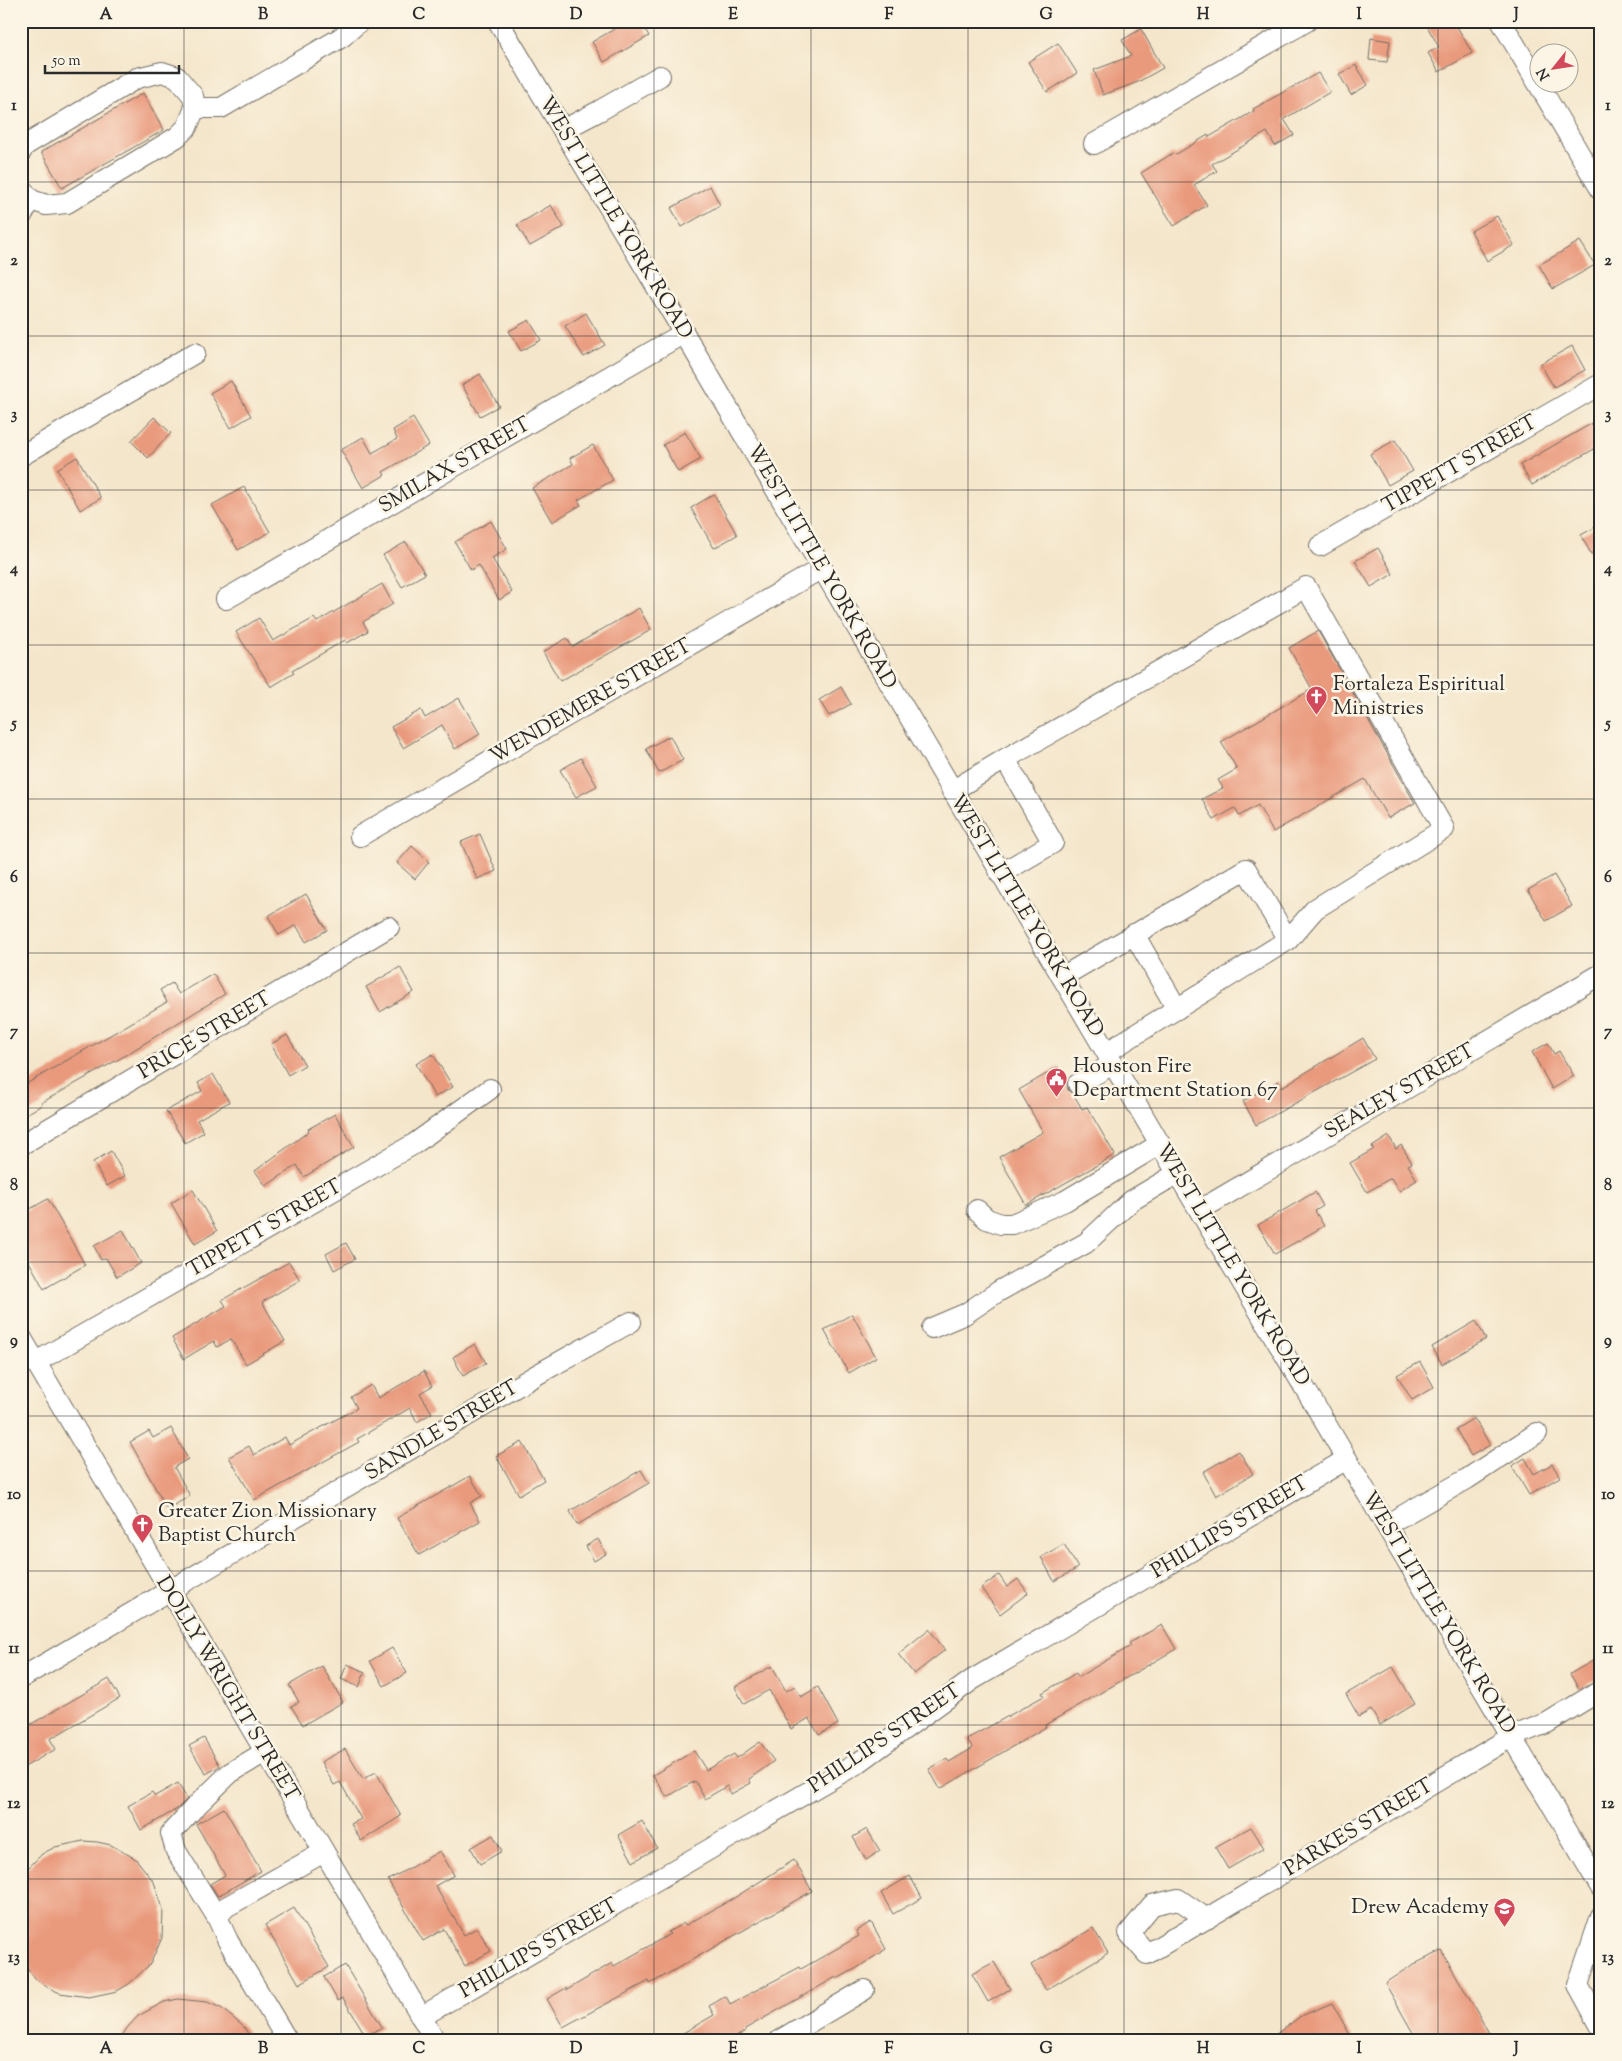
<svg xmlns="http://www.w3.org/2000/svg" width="1622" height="2061" font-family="'Sorts Mill Goudy',serif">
	<rect width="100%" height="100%" fill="#fcf5e5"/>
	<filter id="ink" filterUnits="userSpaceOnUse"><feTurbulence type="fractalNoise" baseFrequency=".02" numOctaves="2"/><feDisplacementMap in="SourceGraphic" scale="10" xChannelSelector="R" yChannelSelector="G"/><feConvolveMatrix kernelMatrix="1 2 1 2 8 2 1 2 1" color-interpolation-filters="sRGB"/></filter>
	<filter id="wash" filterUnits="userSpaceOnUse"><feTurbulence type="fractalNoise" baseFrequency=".0096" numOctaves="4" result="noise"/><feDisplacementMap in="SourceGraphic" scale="20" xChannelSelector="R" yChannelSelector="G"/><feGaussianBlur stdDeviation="1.12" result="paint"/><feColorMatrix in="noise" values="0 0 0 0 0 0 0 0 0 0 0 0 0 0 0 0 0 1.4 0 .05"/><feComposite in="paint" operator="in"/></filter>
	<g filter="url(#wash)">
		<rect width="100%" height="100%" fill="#f4e6cb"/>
		<g id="blocks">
			<!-- building -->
			<g fill="#e9997b">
				<polygon points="628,21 640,21 649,36 604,62 592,42"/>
				<polygon points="1424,21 1454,21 1472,53 1439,72 1428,53 1439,47"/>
				<polygon points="1141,29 1163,68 1138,82 1103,95 1094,70 1131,56 1122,40"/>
				<polygon points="1371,38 1390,41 1387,62 1369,60"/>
				<polygon points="1058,43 1077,73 1047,92 1028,62"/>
				<polygon points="1356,65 1368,85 1351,95 1339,74"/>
				<polygon points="1318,73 1330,92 1284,119 1294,135 1275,146 1267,132 1212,164 1217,171 1194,185 1207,205 1174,226 1141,173 1173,153 1175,155 1208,135 1209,137 1254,111 1253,109"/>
				<polygon points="143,93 164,130 62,188 41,152"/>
				<polygon points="710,186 720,205 682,227 671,208"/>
				<polygon points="551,205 564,227 530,246 517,225"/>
				<polygon points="1497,216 1514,245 1487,261 1471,231"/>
				<polygon points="1580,241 1595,265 1553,289 1539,265"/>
				<polygon points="586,313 605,345 584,357 565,326"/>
				<polygon points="529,320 541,340 521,351 509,331"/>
				<polygon points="1572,346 1585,370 1554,387 1540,364"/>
				<polygon points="480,374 499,406 480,416 462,385"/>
				<polygon points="231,381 251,416 231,428 210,393"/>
				<polygon points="154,417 171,433 148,458 131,441"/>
				<polygon points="413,418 429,445 383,472 385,475 363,488 341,450 363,437 372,453 397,439 393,430"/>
				<polygon points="1601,418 1601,445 1532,485 1520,465"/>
				<polygon points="685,432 701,459 678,472 663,445"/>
				<polygon points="1395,440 1413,471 1388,485 1370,454"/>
				<polygon points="593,445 613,480 578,500 581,505 552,522 532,488 573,464 570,458"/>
				<polygon points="77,457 101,498 80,510 57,469"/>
				<polygon points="244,487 270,532 238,550 212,505"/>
				<polygon points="714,494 737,535 714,548 691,508"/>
				<polygon points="491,521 507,549 492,558 512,592 499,600 479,565 471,570 455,542"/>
				<polygon points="1601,524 1601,548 1591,554 1581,535"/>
				<polygon points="406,542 425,574 402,587 383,555"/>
				<polygon points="1378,548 1393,574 1371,587 1355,561"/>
				<polygon points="382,584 393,604 363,622 368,631 347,643 345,640 292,671 294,673 271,687 236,632 259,618 273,641 314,618 317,622"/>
				<polygon points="639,608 651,630 560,681 543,652 567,638 572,647"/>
				<polygon points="1318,631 1415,803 1388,818 1365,779 1273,832 1258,805 1239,816 1235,808 1214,820 1202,799 1223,788 1218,780 1237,769 1221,742 1312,689 1289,648"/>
				<polygon points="841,687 851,704 829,716 819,700"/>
				<polygon points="459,698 480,734 455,749 442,725 403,748 391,727 421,710 425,718"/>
				<polygon points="670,736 683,760 659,773 646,749"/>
				<polygon points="581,758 597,786 576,797 560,770"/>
				<polygon points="480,834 496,871 477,879 461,842"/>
				<polygon points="412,846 429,862 415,879 397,863"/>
				<polygon points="1554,875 1572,906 1546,921 1528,890"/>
				<polygon points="306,894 327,930 306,942 296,925 279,935 268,916"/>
				<polygon points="400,967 414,992 380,1012 366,987"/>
				<polygon points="213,974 225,994 119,1059 41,1103 42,1105 21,1117 21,1087 167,1002 160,990 172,983 179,994"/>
				<polygon points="287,1035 305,1065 288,1075 271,1044"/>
				<polygon points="1363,1038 1375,1059 1256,1125 1243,1101 1278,1081 1282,1087"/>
				<polygon points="1548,1043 1554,1054 1559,1051 1574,1076 1552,1089 1532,1052"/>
				<polygon points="433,1054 453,1087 435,1097 416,1064"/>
				<polygon points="1058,1067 1067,1082 1068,1090 1074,1095 1082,1109 1087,1107 1115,1155 1026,1205 999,1157 1043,1132 1019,1090"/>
				<polygon points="213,1074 229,1102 197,1120 204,1132 185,1143 166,1111 202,1091 198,1083"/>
				<polygon points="335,1114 354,1147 304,1177 297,1165 266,1186 255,1171 309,1131 308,1129"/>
				<polygon points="1389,1136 1396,1149 1401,1145 1412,1163 1408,1165 1417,1180 1399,1191 1391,1178 1367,1192 1350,1163 1374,1149 1372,1147"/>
				<polygon points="111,1151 125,1176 107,1186 93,1162"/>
				<polygon points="193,1190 217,1231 195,1244 171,1203"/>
				<polygon points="1315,1192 1323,1206 1315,1211 1324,1226 1275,1254 1258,1225"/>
				<polygon points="48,1199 85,1265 44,1289 21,1247 21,1214"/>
				<polygon points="123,1230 141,1263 117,1277 106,1258 101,1260 94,1246"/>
				<polygon points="346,1243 355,1259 334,1270 326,1254"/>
				<polygon points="289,1262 300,1280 262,1302 285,1341 246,1364 231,1339 217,1347 214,1341 184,1359 172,1338 226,1306 222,1300"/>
				<polygon points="852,1314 876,1357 849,1373 824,1330"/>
				<polygon points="1476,1321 1486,1339 1442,1364 1432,1347"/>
				<polygon points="475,1344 486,1363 463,1376 453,1357"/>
				<polygon points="1420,1362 1434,1387 1412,1400 1397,1375"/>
				<polygon points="424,1371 432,1386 420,1393 432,1413 417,1422 410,1408 357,1439 359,1442 254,1500 229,1457 249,1446 254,1455 285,1437 289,1445 357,1408 351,1397 371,1385 378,1398"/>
				<polygon points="1474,1418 1490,1445 1471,1456 1456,1429"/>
				<polygon points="171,1428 188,1459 174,1467 190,1496 167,1509 130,1442 149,1431 153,1438"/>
				<polygon points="522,1442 544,1480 519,1495 496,1456"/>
				<polygon points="1239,1451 1253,1474 1216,1496 1203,1472"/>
				<polygon points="1525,1458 1534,1474 1552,1464 1560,1477 1529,1495 1512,1466"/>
				<polygon points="641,1470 649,1483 577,1525 570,1511"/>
				<polygon points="470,1476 482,1496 470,1503 480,1521 419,1555 397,1518"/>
				<polygon points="598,1539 606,1554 594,1561 586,1546"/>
				<polygon points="1064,1544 1078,1568 1054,1581 1041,1557"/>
				<polygon points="999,1575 1007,1587 1018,1579 1028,1593 1000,1614 981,1588"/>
				<polygon points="1162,1625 1176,1649 1045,1725 1046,1727 940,1789 929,1769 947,1759 949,1762 973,1748 967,1739 1044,1696 1042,1693 1076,1673 1078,1677 1131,1646 1129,1643"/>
				<polygon points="929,1629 945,1650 914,1674 898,1654"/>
				<polygon points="392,1648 407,1673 384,1686 370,1661"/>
				<polygon points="1601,1656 1601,1678 1579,1689 1570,1674"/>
				<polygon points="347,1664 365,1672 359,1687 341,1679"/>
				<polygon points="322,1666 343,1702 303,1725 291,1706 299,1702 289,1685"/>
				<polygon points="772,1666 786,1691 795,1686 801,1697 818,1687 838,1724 819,1735 809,1718 791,1729 769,1690 744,1704 735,1687"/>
				<polygon points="1393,1667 1415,1704 1380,1725 1371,1710 1359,1717 1346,1694"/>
				<polygon points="109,1679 120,1698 50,1739 56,1749 21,1769 21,1730"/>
				<polygon points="204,1738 220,1766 206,1774 189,1746"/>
				<polygon points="760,1742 774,1761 749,1779 751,1783 731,1794 727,1786 705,1799 695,1781 667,1797 653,1775 694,1751 706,1770 734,1754 737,1758"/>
				<polygon points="345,1749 363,1779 376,1772 401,1816 361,1841 351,1824 361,1819 340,1782 334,1785 321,1762"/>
				<polygon points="178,1783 187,1799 177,1809 141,1830 128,1806 152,1792 155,1796"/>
				<polygon points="224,1808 261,1871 218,1896 210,1884 225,1875 196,1824"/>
				<polygon points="642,1821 657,1848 633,1862 618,1835"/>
				<polygon points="1251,1827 1264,1848 1228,1869 1215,1847"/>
				<polygon points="867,1829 880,1851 866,1860 853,1837"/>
				<polygon points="493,1835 502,1851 480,1864 471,1848"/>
				<polygon points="83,1841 97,1842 111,1845 136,1859 154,1882 163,1909 162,1938 150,1964 129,1984 117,1991 89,1997 60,1993 47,1987 36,1979 21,1962 21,1875 42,1854 55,1847"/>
				<polygon points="440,1851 454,1875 435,1886 464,1935 477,1928 491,1951 465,1966 444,1929 423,1941 388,1880"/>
				<polygon points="794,1860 812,1891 650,1984 649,1981 563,2027 547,1999 566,1988 567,1990 612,1963 614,1966 670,1934 668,1932 684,1923 686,1925 734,1898"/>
				<polygon points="910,1876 922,1898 893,1914 881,1893"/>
				<polygon points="294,1908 329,1967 299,1984 265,1925"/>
				<polygon points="871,1922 886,1949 857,1968 837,1979 836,1977 745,2029 746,2031 731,2040 671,2040 714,2015 709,2006 726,1996 730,2004 800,1967 801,1969 859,1936 856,1931"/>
				<polygon points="1093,1928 1108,1953 1046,1990 1031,1965"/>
				<polygon points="1442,1951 1493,2040 1417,2040 1385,1983 1412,1965"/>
				<polygon points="994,1962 1010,1989 988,2002 972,1974"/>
				<polygon points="345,1965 382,2027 366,2036 343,1998 338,2001 324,1977"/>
				<polygon points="178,1999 207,2002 221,2008 244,2027 252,2040 119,2040 128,2027 138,2016 164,2002"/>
				<polygon points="1332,2003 1353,2040 1268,2040 1301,2016"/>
			</g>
		</g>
	</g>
	<g filter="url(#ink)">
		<use href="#blocks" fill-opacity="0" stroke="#716c63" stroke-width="1"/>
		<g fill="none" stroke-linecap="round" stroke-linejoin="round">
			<defs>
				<g id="minor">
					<polyline points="498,21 684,333 1160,1144 1601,1888"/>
					<polyline points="1501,21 1601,190"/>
					<polyline points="195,108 221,108 342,37 360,21"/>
					<polyline points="563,130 599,111 660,76"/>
					<polyline points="1094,144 1307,21"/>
					<polyline points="21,152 24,146 137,78 162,72 177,77 193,96 195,108 187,127 177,137 67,203 46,205 31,200 21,188"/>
					<polyline points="21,217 31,200"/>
					<polyline points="21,456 195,353"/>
					<polyline points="1320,546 1601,384"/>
					<polyline points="226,599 684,333"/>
					<polyline points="952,791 1005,759 1306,587 1444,829 1315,909 1288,940"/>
					<polyline points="360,836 822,568"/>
					<polyline points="1000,874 1053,843 1005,759"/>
					<polyline points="1134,934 1177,1009"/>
					<polyline points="1062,977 1246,869 1288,940 1107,1052"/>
					<polyline points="1078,1084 1113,1064"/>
					<polyline points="21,1145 389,927"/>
					<polyline points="977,1210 987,1219 1001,1224 1012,1224 1065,1201 1160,1144"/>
					<polyline points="1200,1210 1601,974"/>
					<polyline points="932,1328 965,1314 999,1291 1086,1243 1131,1201 1178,1173"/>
					<polyline points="21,1337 435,2040"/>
					<polyline points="36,1362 414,1144 490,1089"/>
					<polyline points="1386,1525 1467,1479 1537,1433"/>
					<polyline points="21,1678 538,1374 631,1322"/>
					<polyline points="1601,1916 1578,1985 1601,2027"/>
					<polyline points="217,1917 176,1851 171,1833 194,1808 230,1773 265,1752"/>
					<polyline points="1207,1919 1178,1899 1152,1905 1129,1933 1147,1954 1511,1737 1547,1723 1601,1690"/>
					<polyline points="421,2017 858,1763 972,1680 1347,1459"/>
					<polyline points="287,2040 228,1941 217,1917 226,1907 324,1852"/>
					<polyline points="780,2040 864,1990"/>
				</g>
			</defs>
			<!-- minor casing -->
			<use href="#minor" stroke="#716c63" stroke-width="22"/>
			<!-- minor -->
			<use href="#minor" stroke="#fff" stroke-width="20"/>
		</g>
	</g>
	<!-- grid -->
	<path fill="none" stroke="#2b2b2b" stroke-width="1" stroke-opacity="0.55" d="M184,21V2040M341,21V2040M498,21V2040M654,21V2040M811,21V2040M968,21V2040M1124,21V2040M1281,21V2040M1438,21V2040M21,182H1601M21,336H1601M21,490H1601M21,645H1601M21,799H1601M21,953H1601M21,1108H1601M21,1262H1601M21,1416H1601M21,1571H1601M21,1725H1601M21,1879H1601"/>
	<!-- icons -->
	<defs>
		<symbol id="church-pin" viewBox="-11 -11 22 30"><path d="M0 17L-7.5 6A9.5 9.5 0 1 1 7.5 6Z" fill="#d1495b" stroke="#fcf5e5"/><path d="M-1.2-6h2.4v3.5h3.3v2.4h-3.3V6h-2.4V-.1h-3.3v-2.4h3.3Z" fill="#fff"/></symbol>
		<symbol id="civic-pin" viewBox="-11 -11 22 30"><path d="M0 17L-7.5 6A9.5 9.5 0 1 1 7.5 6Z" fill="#d1495b" stroke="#fcf5e5"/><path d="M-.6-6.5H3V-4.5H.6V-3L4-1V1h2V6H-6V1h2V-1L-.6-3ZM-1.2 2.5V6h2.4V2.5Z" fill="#fff"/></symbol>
		<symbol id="school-pin" viewBox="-11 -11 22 30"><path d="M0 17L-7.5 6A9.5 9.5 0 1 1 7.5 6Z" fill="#d1495b" stroke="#fcf5e5"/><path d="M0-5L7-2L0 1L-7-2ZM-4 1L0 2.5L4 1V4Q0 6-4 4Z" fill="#fff"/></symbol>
	</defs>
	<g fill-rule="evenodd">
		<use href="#church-pin" x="1304" y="684" width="25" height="34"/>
		<use href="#civic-pin" x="1044" y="1066" width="25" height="34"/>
		<use href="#church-pin" x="130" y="1512" width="25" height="34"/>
		<use href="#school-pin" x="1492" y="1896" width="25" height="34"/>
	</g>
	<g text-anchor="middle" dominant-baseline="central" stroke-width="5" stroke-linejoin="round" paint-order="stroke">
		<!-- street labels -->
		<g font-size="21" fill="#2b2b2b" stroke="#fcf5e5">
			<text transform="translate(615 218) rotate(59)">WEST LITTLE YORK ROAD</text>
			<text transform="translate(1460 465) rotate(-30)">TIPPETT STREET</text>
			<text transform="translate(455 466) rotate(-30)">SMILAX STREET</text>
			<text transform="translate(821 567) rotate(60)">WEST LITTLE YORK ROAD</text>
			<text transform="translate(591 702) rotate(-30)">WENDEMERE STREET</text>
			<text transform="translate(1026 916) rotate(59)">WEST LITTLE YORK ROAD</text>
			<text transform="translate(205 1036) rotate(-31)">PRICE STREET</text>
			<text transform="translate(1400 1092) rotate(-30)">SEALEY STREET</text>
			<text transform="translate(265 1229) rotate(-30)">TIPPETT STREET</text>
			<text transform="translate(1232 1265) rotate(59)">WEST LITTLE YORK ROAD</text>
			<text transform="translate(442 1431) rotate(-31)">SANDLE STREET</text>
			<text transform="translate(1230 1528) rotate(-31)">PHILLIPS STREET</text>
			<text transform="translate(1438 1613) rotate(59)">WEST LITTLE YORK ROAD</text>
			<text transform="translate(227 1689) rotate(59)">DOLLY WRIGHT STREET</text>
			<text transform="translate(885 1739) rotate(-34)">PHILLIPS STREET</text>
			<text transform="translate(1359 1828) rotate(-31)">PARKES STREET</text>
			<text transform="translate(539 1949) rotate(-30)">PHILLIPS STREET</text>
		</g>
		<!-- poi labels -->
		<g font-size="21" fill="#2b2b2b" stroke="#fcf5e5" text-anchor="start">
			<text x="1333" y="685">Fortaleza Espiritual<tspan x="1333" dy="24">Ministries</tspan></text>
			<text x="1073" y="1067">Houston Fire<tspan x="1073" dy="24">Department Station 67</tspan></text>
			<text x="158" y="1512">Greater Zion Missionary<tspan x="158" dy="24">Baptist Church</tspan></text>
			<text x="1489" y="1908" text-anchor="end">Drew Academy</text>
		</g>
	</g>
	<!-- margin -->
	<rect width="1622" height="2061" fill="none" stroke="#fcf5e5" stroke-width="55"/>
	<!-- north arrow -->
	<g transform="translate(1554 68) rotate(240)"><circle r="24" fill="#fcf5e5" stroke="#a8a49b"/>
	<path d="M0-4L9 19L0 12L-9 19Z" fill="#d1495b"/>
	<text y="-8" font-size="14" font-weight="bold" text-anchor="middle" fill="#2b2b2b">N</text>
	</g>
	<!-- scale -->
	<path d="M45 65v8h134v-8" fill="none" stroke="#2b2b2b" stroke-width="2.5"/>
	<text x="52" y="65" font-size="15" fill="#2b2b2b" stroke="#fcf5e5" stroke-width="4" paint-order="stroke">50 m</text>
	<rect x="28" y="28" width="1566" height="2006" fill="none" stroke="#2b2b2b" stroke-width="2"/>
	<g font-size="16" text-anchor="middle" font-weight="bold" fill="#2b2b2b">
		<text x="106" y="19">A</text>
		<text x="263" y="19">B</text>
		<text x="419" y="19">C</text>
		<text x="576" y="19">D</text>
		<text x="733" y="19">E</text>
		<text x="889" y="19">F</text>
		<text x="1046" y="19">G</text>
		<text x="1203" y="19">H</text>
		<text x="1359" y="19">I</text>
		<text x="1516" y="19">J</text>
		<text x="14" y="110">1</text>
		<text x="1608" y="110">1</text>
		<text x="14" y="265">2</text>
		<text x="1608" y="265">2</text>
		<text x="14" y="419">3</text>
		<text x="1608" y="419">3</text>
		<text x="14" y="573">4</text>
		<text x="1608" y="573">4</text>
		<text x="14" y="728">5</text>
		<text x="1608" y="728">5</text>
		<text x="14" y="882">6</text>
		<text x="1608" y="882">6</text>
		<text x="14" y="1036">7</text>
		<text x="1608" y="1036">7</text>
		<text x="14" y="1190">8</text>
		<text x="1608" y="1190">8</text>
		<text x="14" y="1345">9</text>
		<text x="1608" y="1345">9</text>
		<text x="14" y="1499">10</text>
		<text x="1608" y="1499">10</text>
		<text x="14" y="1653">11</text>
		<text x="1608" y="1653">11</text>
		<text x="14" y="1808">12</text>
		<text x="1608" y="1808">12</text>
		<text x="14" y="1962">13</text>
		<text x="1608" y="1962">13</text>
		<text x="106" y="2053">A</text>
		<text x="263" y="2053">B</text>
		<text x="419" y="2053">C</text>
		<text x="576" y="2053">D</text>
		<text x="733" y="2053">E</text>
		<text x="889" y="2053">F</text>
		<text x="1046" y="2053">G</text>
		<text x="1203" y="2053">H</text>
		<text x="1359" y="2053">I</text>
		<text x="1516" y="2053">J</text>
	</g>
</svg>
